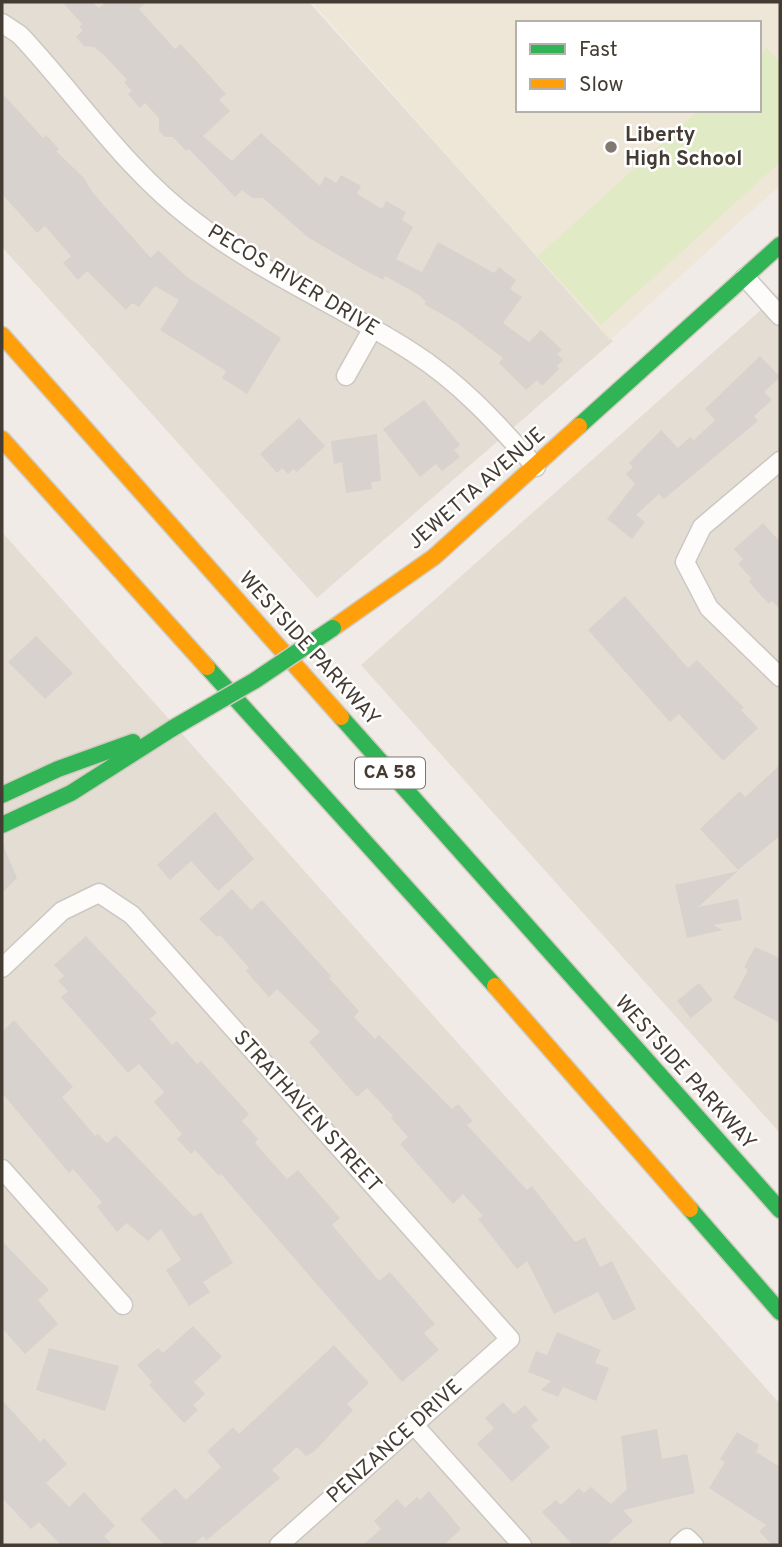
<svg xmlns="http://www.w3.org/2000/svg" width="782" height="1547" font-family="Overpass,sans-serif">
	<rect width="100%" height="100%" fill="#f0ebe6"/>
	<!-- residential -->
	<g fill="#e4ddd3">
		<polygon points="2,2 309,2 613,341 317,598 2,247"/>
		<polygon points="780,293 780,1133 361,665"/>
		<polygon points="2,532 780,1404 780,1545 2,1545"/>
	</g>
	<!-- education -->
	<path fill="#eee6d7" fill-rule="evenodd" d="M312,2H780V185L610,340ZM518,23H759V110H518Z"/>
	<!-- green -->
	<polygon fill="#e0eac4" points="767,48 780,63 780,162 601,325 538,256 699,110 759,110 759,55"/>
	<!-- building -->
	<g fill="#d7d2cd">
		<polygon points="62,2 92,2 99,8 106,2 147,2 139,9 175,49 181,44 226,94 219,100 230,111 203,136 232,161 261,133 320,186 325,176 336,183 341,175 361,186 357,194 382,209 386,201 406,212 402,220 413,227 396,259 422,272 438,242 494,273 499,267 516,280 510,289 522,297 503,323 529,342 541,330 562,350 557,354 563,360 557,366 559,369 542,386 537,380 526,390 499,363 503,358 457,323 424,304 426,302 419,295 385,276 383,280 362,269 309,238 263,198 252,198 242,190 235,197 189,149 186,151 173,137 165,137 159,131 159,118 145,103 140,108 128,94 132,91 124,82 127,80 105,56 94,47 84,46 76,37 83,30 79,27 82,24"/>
		<polygon points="2,93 43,138 46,135 59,149 56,151 84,178 93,193 151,258 158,250 187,277 281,338 247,394 222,378 226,371 160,330 179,300 155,286 139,307 132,303 126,310 87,271 78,280 63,263 71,256 45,226 37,233 2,194"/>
		<polygon points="760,356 780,377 764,392 772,400 754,416 758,421 664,499 659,494 636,515 645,522 632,539 607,519 635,484 626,474 633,467 629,463 661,430 678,448 690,437 694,440 715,420 705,409"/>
		<polygon points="424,400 460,445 454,450 460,457 442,471 436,464 420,477 383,429"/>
		<polygon points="299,418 325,446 297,472 294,469 288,474 282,468 277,473 260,454"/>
		<polygon points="377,434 381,481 371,482 372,489 346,493 342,462 334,464 331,441"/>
		<polygon points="763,523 780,542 780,609 772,601 769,604 753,587 749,581 752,579 738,564 743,559 734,549"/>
		<polygon points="625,596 688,668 697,660 744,708 741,710 758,728 723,761 679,714 670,722 588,630"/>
		<polygon points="36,636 73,673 45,699 8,662"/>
		<polygon points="780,765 780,836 738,870 700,829 740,791 745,797"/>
		<polygon points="215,812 254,859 218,891 191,861 170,880 157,865"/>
		<polygon points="2,842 17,878 2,893"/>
		<polygon points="738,871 698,907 738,899 742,920 713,925 723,930 687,938 675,885"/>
		<polygon points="232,889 251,910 262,900 331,976 329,978 359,1011 354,1017 375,1039 379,1035 452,1109 458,1104 473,1121 467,1125 527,1190 532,1186 575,1242 585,1237 600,1267 612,1261 636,1309 613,1321 598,1292 554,1314 527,1261 517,1269 478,1219 483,1216 463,1194 453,1204 400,1144 408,1137 391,1118 393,1116 367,1088 357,1097 309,1042 320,1032 277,989 269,997 246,971 249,968 220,935 217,937 199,919"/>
		<polygon points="86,936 157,1013 150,1019 172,1045 177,1041 197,1064 201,1061 249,1114 242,1121 258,1139 255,1143 287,1179 298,1170 340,1218 332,1225 379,1281 390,1272 435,1324 424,1333 439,1350 402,1382 221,1174 219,1176 195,1150 191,1154 177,1139 182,1134 154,1102 164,1092 139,1064 128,1073 61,997 68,991 58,981 64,976 54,965"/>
		<polygon points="755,947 780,958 780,1023 733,998 748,970 744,967"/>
		<polygon points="699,983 713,1000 691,1018 677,1001"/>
		<polygon points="14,1020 73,1087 62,1097 95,1136 98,1134 107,1143 116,1135 194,1217 201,1212 233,1263 203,1282 210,1292 189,1306 166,1270 181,1260 161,1229 148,1241 127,1223 117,1232 97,1207 102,1202 73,1169 69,1173 2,1093 2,1032"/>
		<polygon points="2,1241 49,1290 38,1300 58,1324 25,1354 2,1328"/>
		<polygon points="193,1326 222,1357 194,1382 205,1394 193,1405 198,1410 184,1423 149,1385 152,1382 137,1365 158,1348 163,1353"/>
		<polygon points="557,1332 601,1350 595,1363 609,1368 596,1401 563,1387 558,1397 541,1390 551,1381 528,1372 536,1351 547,1355"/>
		<polygon points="334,1345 369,1383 347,1404 353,1410 314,1452 306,1456 297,1447 272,1470 280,1478 207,1540 203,1536 193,1545 164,1545 140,1519 175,1488 186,1500 221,1467 207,1451 233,1427 239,1434"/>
		<polygon points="49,1348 119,1366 105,1411 36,1390"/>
		<polygon points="2,1400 40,1442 44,1438 67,1464 46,1483 69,1507 84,1492 115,1526 104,1536 113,1545 61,1545 39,1522 31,1529 2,1498"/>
		<polygon points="503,1402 514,1414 525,1405 538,1420 531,1426 550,1447 512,1482 477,1444 494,1428 485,1418"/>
		<polygon points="657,1429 662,1459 687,1454 695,1493 623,1510 633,1521 606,1545 573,1545 542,1512 556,1500 561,1505 579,1488 584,1493 591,1487 611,1504 627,1489 621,1436"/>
		<polygon points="737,1432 759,1445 756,1452 780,1467 780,1545 772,1545 759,1531 766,1525 709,1488 725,1462 720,1459"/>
		<polygon points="429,1491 461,1529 444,1545 363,1545 381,1529 374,1521 397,1499 405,1508 417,1497 420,1500"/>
	</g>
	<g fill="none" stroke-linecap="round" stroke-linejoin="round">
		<defs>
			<g id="street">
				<path d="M2,23L20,35C78,97 126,170 194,221C261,273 341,306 412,352C461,383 498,425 536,467"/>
				<polyline points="745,277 780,316"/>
				<polyline points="346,376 373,328"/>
				<polyline points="780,461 702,527 685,562 709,608 780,677"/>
				<polyline points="2,968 62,911 99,893 132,915 510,1339 279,1545"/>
				<polyline points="2,1169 123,1305"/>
				<polyline points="414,1425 522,1545"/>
				<polyline points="679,1545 687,1538 694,1545"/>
			</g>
			<g id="fast">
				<polyline points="579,426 780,245"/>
				<polyline points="207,667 495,986"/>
				<polyline points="341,717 780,1210"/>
				<polyline points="2,795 58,769 133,742"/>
				<polyline points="2,825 71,793 173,728"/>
				<polyline points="690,1209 780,1312"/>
			</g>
			<g id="slow">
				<polyline points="2,335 341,717"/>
				<polyline points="2,439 207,667"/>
				<polyline points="333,628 434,557 579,426"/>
				<polyline points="495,986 690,1209"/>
			</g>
		</defs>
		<!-- street casing -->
		<use href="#street" stroke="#ccc7c2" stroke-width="21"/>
		<!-- fast casing -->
		<use href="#fast" stroke="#d1cabe" stroke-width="19"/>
		<!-- slow casing -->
		<use href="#slow" stroke="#d1cabe" stroke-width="19"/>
		<!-- street -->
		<use href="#street" stroke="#fdfcfb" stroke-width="18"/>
		<!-- fast -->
		<use href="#fast" stroke="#30b455" stroke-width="16"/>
		<!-- slow -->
		<use href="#slow" stroke="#ff9f0a" stroke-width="16"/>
		<defs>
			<polyline id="fast-bridge" points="173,728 254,681 333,628"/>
		</defs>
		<!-- fast-bridge casing -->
		<use href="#fast-bridge" stroke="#d1cabe" stroke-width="19" stroke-linecap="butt"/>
		<!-- fast-bridge -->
		<use href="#fast-bridge" stroke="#30b455" stroke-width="16"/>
	</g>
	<!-- markers -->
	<circle fill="#807972" stroke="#fff" stroke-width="2.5" cx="611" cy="147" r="7"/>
	<g text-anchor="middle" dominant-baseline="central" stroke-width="5" stroke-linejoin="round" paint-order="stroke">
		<!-- shield labels -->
		<rect fill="#fff" stroke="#7c7670" stroke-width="2" x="355" y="757.5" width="70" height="31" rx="5"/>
		<g font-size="19" font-weight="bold" fill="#443c33">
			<text x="390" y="773">CA 58</text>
		</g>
		<!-- poi labels -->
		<g font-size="21" font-weight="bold" fill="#443c33" stroke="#fff" text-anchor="start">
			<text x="625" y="135">Liberty<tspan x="625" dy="24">High School</tspan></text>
		</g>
		<!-- street labels -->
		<g font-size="21" fill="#443c33" stroke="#fff">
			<text transform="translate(293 281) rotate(31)">PECOS RIVER DRIVE</text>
			<text transform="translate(477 489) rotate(-41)">JEWETTA AVENUE</text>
			<text transform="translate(309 649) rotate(48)">WESTSIDE PARKWAY</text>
			<text transform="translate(685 1073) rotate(48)">WESTSIDE PARKWAY</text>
			<text transform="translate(307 1112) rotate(48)">STRATHAVEN STREET</text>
			<text transform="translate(395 1442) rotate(-42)">PENZANCE DRIVE</text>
		</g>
	</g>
	<!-- border -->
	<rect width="782" height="1547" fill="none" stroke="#443c33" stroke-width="7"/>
	<!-- legend -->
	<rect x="516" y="21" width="245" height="91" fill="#ffffff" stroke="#b4b1ad" stroke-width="2"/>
	<rect x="530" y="44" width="35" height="10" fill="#30b455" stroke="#b4b1ad" stroke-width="2"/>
	<text x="579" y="56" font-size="21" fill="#443c33">Fast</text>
	<rect x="530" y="79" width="35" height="10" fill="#ff9f0a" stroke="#b4b1ad" stroke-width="2"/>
	<text x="579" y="91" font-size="21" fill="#443c33">Slow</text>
</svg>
